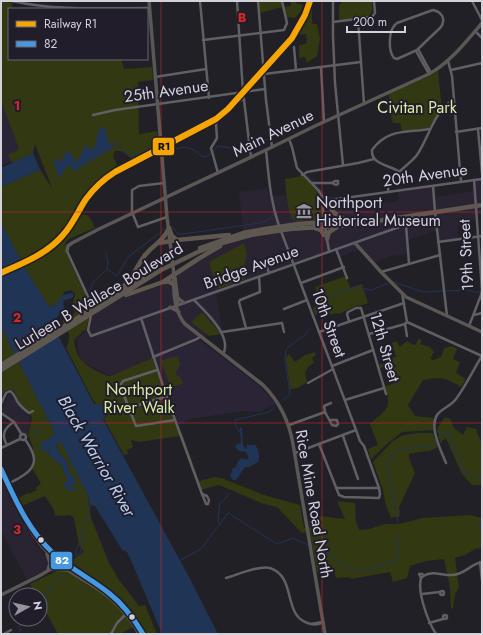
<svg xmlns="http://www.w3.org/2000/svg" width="483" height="635" font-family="Jost,sans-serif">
	<rect width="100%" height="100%" fill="#222027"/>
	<!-- commercial -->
	<g fill="#2a2331">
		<polygon points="482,178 482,214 475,215 475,219 466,221 465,226 457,227 458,239 438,242 437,231 431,232 408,240 408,254 390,256 373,263 358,250 340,257 336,249 216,295 222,329 111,376 85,364 78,353 77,339 86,330 93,316 112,301 158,287 219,247 244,240 239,192 267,188 269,196 287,195 293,220 324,210 325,197 342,197 345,210 364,206 398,201 398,192 435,187 436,197 474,191 472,179"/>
		<polygon points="10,391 17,403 30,418 28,435 21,433 12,421 1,414 1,411"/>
		<polygon points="1,476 29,533 36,545 48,559 49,563 48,568 27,580 1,530"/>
	</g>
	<!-- built -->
	<g fill="#2a2436">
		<polygon points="1,86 28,152 4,165 1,164"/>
		<polygon points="200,340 261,387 275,404 260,412 244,411 216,415 191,419 179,425 155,359 156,357"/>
	</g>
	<!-- green -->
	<g fill="#313812">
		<path d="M1,1L12,3V9H9V59H121L124,69L152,67L153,80L138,82L139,134L157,131L159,147L132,159L122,151H115L113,156L117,165L97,182L85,195L75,214C90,215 88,213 95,228C88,231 70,237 66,242C61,249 85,292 89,300V317L86,330L85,331L84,330L74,340C76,363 90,368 108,376H111L152,358L179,432L182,433L199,481L215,477L224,479L264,495L300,505L304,528H310L309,521L315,522L316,517L319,516L345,519L337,501L355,503L356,522L359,530L369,529L385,524H399L422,518L470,515L482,518V549L477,548L465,555L455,558L459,587L455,594L453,609L451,608L450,587L444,559L426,561L410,566L407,578L393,582L390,572L351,579L349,577L336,578L334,571L326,569L323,572H317L310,532L302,533L277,507L261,503L219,485L200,490L180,436L139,442L131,440L133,447L127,450L128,454L124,455L104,419L108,414L105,405L96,404L92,398L66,348C72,335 69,333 62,321L75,313L72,305L75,295V293L71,290L64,292C62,297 57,305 51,307L47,304L25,268L1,223V187L40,170L52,188L35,144L33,153L12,163L8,155L19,149L1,101Z"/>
		<polygon points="263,1 281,1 282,7 260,13 259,2"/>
		<polygon points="291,1 296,1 296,3 303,5 301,11 295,18 287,17 284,7 291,6"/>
		<polygon points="312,1 314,1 312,6 312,22 313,24 317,24 320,39 317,56 307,63 305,57 299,58 299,45 305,44 307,42 306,34 297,35 308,16"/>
		<path d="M343,1H372C372,8 374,13 367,17L339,20V6Z"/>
		<path d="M438,71L442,110L429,128L402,131L400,123H393C389,114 392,103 388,94L430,76Z"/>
		<path d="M303,176C315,186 333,204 319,220L295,221C287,216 286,189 285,179Z"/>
		<polygon points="244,243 247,253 244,268 246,279 217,289 209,262"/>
		<polygon points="346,276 350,288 362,284 368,303 359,306 358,305 339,314 338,313 328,315 325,312 315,315 313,308 320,302 315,287"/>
		<polygon points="202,312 221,334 209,336 191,322"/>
		<path d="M1,327L55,433L47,440L49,450L48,454L62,466L70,488V486L76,480L69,472L68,463L60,454L56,444L61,441L88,496L91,518L109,563L119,580L139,606L145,605L157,634H144C124,596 101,586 69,562L84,552L79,545L74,518L70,515L55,516L54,510L45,496L19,507L15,500L28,493L29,494L37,490L36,488L41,483L33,470V447L28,435L31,423L32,417L20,403L14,391L10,389L4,392L1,398Z"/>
		<path d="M419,338L422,341L420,344L430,347L434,352L430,359L433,360L441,357L444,348L452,346L457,349L453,359L460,362L456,373L466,379L461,387C444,377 442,377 423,380L408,405L415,416L433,418V430L402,432L388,443L371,459L368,449L378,445L370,424C387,408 392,410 385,386L393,384V382L399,380L397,373L393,374L391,369L396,367L395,364L380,368L379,365L391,361L390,358L396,357L392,343L396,341L400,347L407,341L413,345L416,344Z"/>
		<polygon points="315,352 316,355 312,358 314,363 309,366 305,372 307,382 298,388 290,389 286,358 289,354 295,362 305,355"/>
		<polygon points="178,356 180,365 175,374 179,376 183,383 172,388 171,388 161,362 162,360"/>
		<polygon points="445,417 450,419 454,428 463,435 467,427 476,429 482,444 482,485 472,485 462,474 446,438 440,443 437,429"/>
		<polygon points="419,433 433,433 438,447 429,451 419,452 409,454 409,458 415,473 399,507 400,516 391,518 385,502 383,490 373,462 394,440 404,435"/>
		<polygon points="59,570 70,571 115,602 133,627 120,634 58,634 40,601 40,595 36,595 30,584"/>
	</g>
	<!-- water -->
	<g fill="#203555">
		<polygon points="100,126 106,130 108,141 114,147 74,171 68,165 59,178 53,159 62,161 65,152 70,152 77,163 85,145 93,151"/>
		<polygon points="33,153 40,170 1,187 1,168"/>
		<path d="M1,223L25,268L47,304L51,307L54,306L63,295L73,293L74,295L72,298L63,301L64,308L52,324L94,404L105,405L107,414L103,419L190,579L218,634H162L127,552L123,551L95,506L90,505L88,496L61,442L56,445L60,454L68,463L69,472L76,480L75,484L70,486V488L77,487L76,490C69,491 67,492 64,485L67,480L62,466L48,454L49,450L43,452L40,448L42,441L47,440L55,433L1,327Z"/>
		<path d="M240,427L242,428L243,446L247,449V444L248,445H255C259,449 260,457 258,462L249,467H245L236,480H233L230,476L233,468L236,467L237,463L241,458L247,460L249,458L246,452L239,451L235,447L238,443L239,444L241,443Z"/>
	</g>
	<!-- pier -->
	<polygon fill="#222027" points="127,549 125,552 130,558 162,634 160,634 128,559 126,554 121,551 124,551"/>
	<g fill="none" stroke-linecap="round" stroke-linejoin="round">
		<!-- stream -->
		<g stroke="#203555" stroke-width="1">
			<polyline points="110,145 113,143 118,145 131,157 156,146 159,146"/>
			<path d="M251,147L257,140C261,141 264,139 269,140"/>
			<path d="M165,149L169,151C184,146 189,145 203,157L208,156L210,153"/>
			<polyline points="213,152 218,146 231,148 232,146 236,150 247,149"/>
			<polyline points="306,174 313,181"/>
			<polyline points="315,184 327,197 329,197"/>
			<polyline points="332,205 341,213 353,214"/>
			<polyline points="291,218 316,216 322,213"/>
			<polyline points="173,227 178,234 183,234 260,223 268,220 274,214"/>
			<polyline points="106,254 108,262 107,269"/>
			<polyline points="394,282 423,292 442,291"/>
			<polyline points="88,291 91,288 93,282 107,269 117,276 128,257 160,233 164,228"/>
			<polyline points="446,291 467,290 474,292 480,292"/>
			<polyline points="315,315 321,304 329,297 354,287 372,290 388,283"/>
			<polyline points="287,348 306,334 309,329"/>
			<polyline points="283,400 290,394 285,359 286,350"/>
			<polyline points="241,434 236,426 235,420 269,412 274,408"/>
			<path d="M34,437C40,430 37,421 48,418"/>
			<polyline points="438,439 441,433 448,432 465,472 482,479"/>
			<polyline points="398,522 387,468 388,464 396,450 431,445 434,443"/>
			<polyline points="480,523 480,528 482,530"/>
			<polyline points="219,524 218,519 220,503 227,497 229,493"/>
			<polyline points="84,525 91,505"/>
			<polyline points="311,547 318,550 330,553 343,567 362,571 397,560 399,555 396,545 398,540 398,534"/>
			<polyline points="75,555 79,542 83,538"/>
			<polyline points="75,556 80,553 83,543 82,529"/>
			<polyline points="181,560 201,549 228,513 277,544 293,538 308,545"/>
			<polyline points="39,595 49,592 50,587 64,574"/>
			<polyline points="20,632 20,625 24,624 25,619"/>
		</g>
		<!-- minor -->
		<g stroke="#605f64" stroke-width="2.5">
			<path d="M12,1C57,11 104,8 149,8"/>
			<polyline points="200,1 209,98"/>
			<polyline points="237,1 243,92 251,157"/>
			<polyline points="258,1 266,100 272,147"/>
			<polyline points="333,1 333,36 335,83 343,165"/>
			<polyline points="472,1 482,20"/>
			<path d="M433,10C442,12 446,19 441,27L417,50L397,59L394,58C388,51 388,29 397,23Z"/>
			<polyline points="358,20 364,104"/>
			<polyline points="333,22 372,17 375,13 374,1"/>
			<polyline points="475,31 482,38"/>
			<polyline points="203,40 284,30 287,23 282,1"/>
			<polyline points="294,47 296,70"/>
			<polyline points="418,49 430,71 429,74"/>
			<polyline points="416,51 429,74"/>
			<polyline points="448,61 452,76 461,182"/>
			<polyline points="321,67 324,122"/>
			<polyline points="451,70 482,63"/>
			<polyline points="264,74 361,62"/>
			<polyline points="155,77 206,69"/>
			<polyline points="93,115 115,110 265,89"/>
			<polyline points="478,129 482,173"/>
			<polyline points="456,132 482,128"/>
			<polyline points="289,139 292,147 297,168 319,191 322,196 324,222"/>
			<path d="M266,150C269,178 270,200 279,226"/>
			<path d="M400,172C390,165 371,165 372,150C388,128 407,133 429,129"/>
			<polyline points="218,173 211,148 217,138 216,124 217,120 226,115 239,101 244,99"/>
			<polyline points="302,175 307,172 358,163 374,159"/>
			<polygon points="335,181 338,181 338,184 336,185 332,183"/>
			<polyline points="164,183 139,186 132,190 132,212 138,227 167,217"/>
			<polyline points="312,183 332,183"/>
			<polyline points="433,186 435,212 447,316"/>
			<path d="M388,192C388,189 388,186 389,183C391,177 411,163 417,155C429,137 434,111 454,99"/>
			<polyline points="323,201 482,179"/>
			<polyline points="406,225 409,263"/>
			<polyline points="325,227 329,251"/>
			<polyline points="281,231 356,430 360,441 364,446 379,488 380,494 379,498 344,497 339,495 319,444"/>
			<polyline points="438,242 482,236"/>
			<polyline points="336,249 347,278"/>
			<polyline points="67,251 90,301 91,310"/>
			<polyline points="265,262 269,273"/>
			<polyline points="381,272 440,255"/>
			<polyline points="301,283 344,267"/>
			<polyline points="402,293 407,322 405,324 407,336"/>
			<path d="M194,300C205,311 233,337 223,354"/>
			<polyline points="284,309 307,300"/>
			<polyline points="91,315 88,330 91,336 419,220"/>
			<polyline points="474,315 482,313"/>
			<polyline points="141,318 165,392 202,494"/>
			<polyline points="349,321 347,314 348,312 356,308 361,308 386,394"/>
			<path d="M407,322L482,356C473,370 466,386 456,399C451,406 441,409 437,415C429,428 441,450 446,463"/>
			<polyline points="469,326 481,295 482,290 474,180"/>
			<polyline points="246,328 239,302 240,300 260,292 259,277"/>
			<polyline points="222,332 282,323 284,332"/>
			<polyline points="319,332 404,303"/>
			<polyline points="369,334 405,324"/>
			<polyline points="153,357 197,339 201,336"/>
			<polyline points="332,366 373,350"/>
			<polyline points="157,370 123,381 121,384 121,388 136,426 175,420"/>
			<polyline points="308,383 333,369"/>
			<polyline points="345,400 384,388"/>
			<path d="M1,404L6,393L10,391C14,393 15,397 17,401C20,406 25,410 29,413L33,411"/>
			<polyline points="129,409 146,402 167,397"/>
			<polyline points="325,412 324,406 331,403"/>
			<polyline points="1,413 14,422 22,435"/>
			<polyline points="289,425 325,412 332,425 336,426 338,424 337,420 330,420"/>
			<circle cx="23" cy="437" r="3"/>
			<polyline points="343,436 358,479"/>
			<path d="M7,445C1,435 4,428 14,422"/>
			<polyline points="1,448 20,439"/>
			<polyline points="295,453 356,430"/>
			<path d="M8,484C19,478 39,470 33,454C31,448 28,444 25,439"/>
			<polyline points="336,488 379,488"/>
			<polygon points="202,494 207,496 209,500 208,504 206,504"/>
			<polyline points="480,562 482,580"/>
			<path d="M226,578C237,575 259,565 270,568C298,577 281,618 311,624C316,625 319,625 323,622"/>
			<polyline points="421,578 419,574 422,574 424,575"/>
			<circle cx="442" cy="593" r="2"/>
			<polyline points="422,594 440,592"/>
			<circle cx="445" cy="617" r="2"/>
			<polyline points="429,623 443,619"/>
			<polyline points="311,624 322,622"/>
			<polyline points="4,634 11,630"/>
			<polyline points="111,634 117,623 126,614"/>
			<path d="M436,634C428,622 417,592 421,578C430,569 442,576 453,575C466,574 470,564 482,562"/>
		</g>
		<!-- major -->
		<g stroke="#5b5755" stroke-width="3.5">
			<path d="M149,1L167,217L174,275C173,291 174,311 185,324L263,385C280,402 289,421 293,444L325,634"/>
			<polyline points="355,243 381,272 406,297 482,332"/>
			<path d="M67,251L68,246L72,243L99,229L266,150L315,126L429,74C450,62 466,42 482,23"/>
			<polyline points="175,278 178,301 177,305"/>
			<polyline points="178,298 184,303"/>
			<polyline points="170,307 179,312"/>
			<path d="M1,469C15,499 28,530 53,553C70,569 92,579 110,594C124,605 134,619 143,634"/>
			<path d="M26,523C35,539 45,552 59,563C70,573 83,579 95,587C114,599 128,614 139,634"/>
			<polyline points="47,554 50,563 48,570"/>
			<polyline points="69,557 68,561 70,565"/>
			<polyline points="52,569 66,570"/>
			<polyline points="1,595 39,576 61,563"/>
		</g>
		<!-- highway -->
		<g stroke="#5e5850" stroke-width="4.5">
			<path d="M328,201C331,212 337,217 348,220"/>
			<polyline points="169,228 172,236 177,240"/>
			<polyline points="315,228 321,230 324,235"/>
			<polyline points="327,239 329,232 337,227"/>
			<polyline points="159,243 177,240 229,235"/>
			<polyline points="200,248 243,233 265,229 298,224 371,219 377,221"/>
			<polyline points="165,282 168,281 173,284"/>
			<path d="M121,289C134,278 136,266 146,254C155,243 162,243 169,228"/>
			<polyline points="126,295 163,282 198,259 220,246"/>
			<polyline points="1,365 143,278"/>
			<polyline points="1,370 161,270 198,252 219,244 251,235 290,229 366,224 377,221 482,205"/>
		</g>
		<defs>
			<path id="bus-1" d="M1,469C15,499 28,530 53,553C70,569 92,579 110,594C124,605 134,619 143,634"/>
		</defs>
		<!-- bus-1 casing -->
		<use href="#bus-1" stroke="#211d2a" stroke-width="8"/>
		<!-- bus-1 -->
		<use href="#bus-1" stroke="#4699e1" stroke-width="5"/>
		<defs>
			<path id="rail-1" d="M1,273C23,263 47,254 63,235C73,224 78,211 86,199C94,188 104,179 115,172L216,119L228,109L292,38L305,15L310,1"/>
		</defs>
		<!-- rail-1 casing -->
		<use href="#rail-1" stroke="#211d2a" stroke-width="9"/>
		<!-- rail-1 -->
		<use href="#rail-1" stroke="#f7a600" stroke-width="6"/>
	</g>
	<!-- grid -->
	<path fill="none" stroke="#d62828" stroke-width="1" stroke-opacity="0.55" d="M161,1V634M322,1V634M1,212H482M1,423H482"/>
	<!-- icons -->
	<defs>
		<symbol id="museum-bare" viewBox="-9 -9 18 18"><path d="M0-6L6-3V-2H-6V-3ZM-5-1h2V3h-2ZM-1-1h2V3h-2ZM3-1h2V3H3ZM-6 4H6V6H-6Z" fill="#95939b" stroke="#211d2a" stroke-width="2.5" paint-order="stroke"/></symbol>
	</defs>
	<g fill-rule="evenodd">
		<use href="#museum-bare" x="293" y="200" width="22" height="22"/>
	</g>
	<!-- markers -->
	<g fill="#d3d1da" stroke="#211d2a" stroke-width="1.5">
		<circle cx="41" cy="540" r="3.5"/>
		<circle cx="132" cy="617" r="3.5"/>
	</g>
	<g text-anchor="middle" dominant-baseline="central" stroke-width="4" stroke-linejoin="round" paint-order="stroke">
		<!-- street labels -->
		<g font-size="16" fill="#d3d1da" stroke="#211d2a">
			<text transform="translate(166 91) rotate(-8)">25th Avenue</text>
			<text transform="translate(273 133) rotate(-26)">Main Avenue</text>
			<text transform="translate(425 175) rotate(-8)">20th Avenue</text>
			<text transform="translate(466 255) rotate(-93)">19th Street</text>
			<text transform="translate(251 267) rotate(-20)">Bridge Avenue</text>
			<text transform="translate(99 296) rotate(-31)">Lurleen B Wallace Boulevard</text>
			<text transform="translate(329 323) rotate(70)">10th Street</text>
			<text transform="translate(385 347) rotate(74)">12th Street</text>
			<text transform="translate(314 504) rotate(80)">Rice Mine Road North</text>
		</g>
		<!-- park labels -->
		<g font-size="16" fill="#d9eca2" stroke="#211d2a">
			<text x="417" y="107">Civitan Park</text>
			<text x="139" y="389">Northport<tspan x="139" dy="18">River Walk</tspan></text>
		</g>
		<!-- poi labels -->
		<g font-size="16" fill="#d3d1da" stroke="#211d2a" text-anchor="start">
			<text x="316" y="202">Northport<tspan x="316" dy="18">Historical Museum</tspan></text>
		</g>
		<!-- water labels -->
		<g font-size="17" font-style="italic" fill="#b7d0f6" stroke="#211d2a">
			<text transform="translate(97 456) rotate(60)">Black Warrior River</text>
		</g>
	</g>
	<g font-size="13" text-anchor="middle" font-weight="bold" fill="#d62828" stroke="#211d2a" stroke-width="4" stroke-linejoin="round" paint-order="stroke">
		<text x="242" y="22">B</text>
		<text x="17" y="110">1</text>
		<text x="17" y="322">2</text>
		<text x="17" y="534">3</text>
	</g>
	<g stroke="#211d2a" stroke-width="1.5">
		<rect x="152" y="137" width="23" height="19" rx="4" fill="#f7a600"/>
		<rect x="50" y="551" width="23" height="19" rx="4" fill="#4699e1"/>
	</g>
	<g font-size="11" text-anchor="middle" font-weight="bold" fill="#fff">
		<text x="62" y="564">82</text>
	</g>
	<g font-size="11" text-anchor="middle" font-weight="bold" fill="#111">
		<text x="164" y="150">R1</text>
	</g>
	<!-- border -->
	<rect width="483" height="635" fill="none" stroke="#d3d1da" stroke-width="4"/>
	<!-- legend -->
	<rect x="8" y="8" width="140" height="52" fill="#211d2a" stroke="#686570"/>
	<rect x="16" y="21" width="20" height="6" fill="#f7a600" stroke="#686570"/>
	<text x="44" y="28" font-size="12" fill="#d3d1da">Railway R1</text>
	<rect x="16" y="41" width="20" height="6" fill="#4699e1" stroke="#686570"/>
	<text x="44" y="48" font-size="12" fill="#d3d1da">82</text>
	<!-- north arrow -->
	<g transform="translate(28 607) rotate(82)"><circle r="19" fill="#211d2a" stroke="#686570"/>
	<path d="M0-3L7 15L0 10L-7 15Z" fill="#95939b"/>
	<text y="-6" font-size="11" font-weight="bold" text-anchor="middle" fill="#d3d1da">N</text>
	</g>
	<!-- scale -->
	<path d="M347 26v6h58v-6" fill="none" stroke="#d3d1da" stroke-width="2"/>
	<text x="353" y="26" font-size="12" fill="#d3d1da" stroke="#211d2a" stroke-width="3" paint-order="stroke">200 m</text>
</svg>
